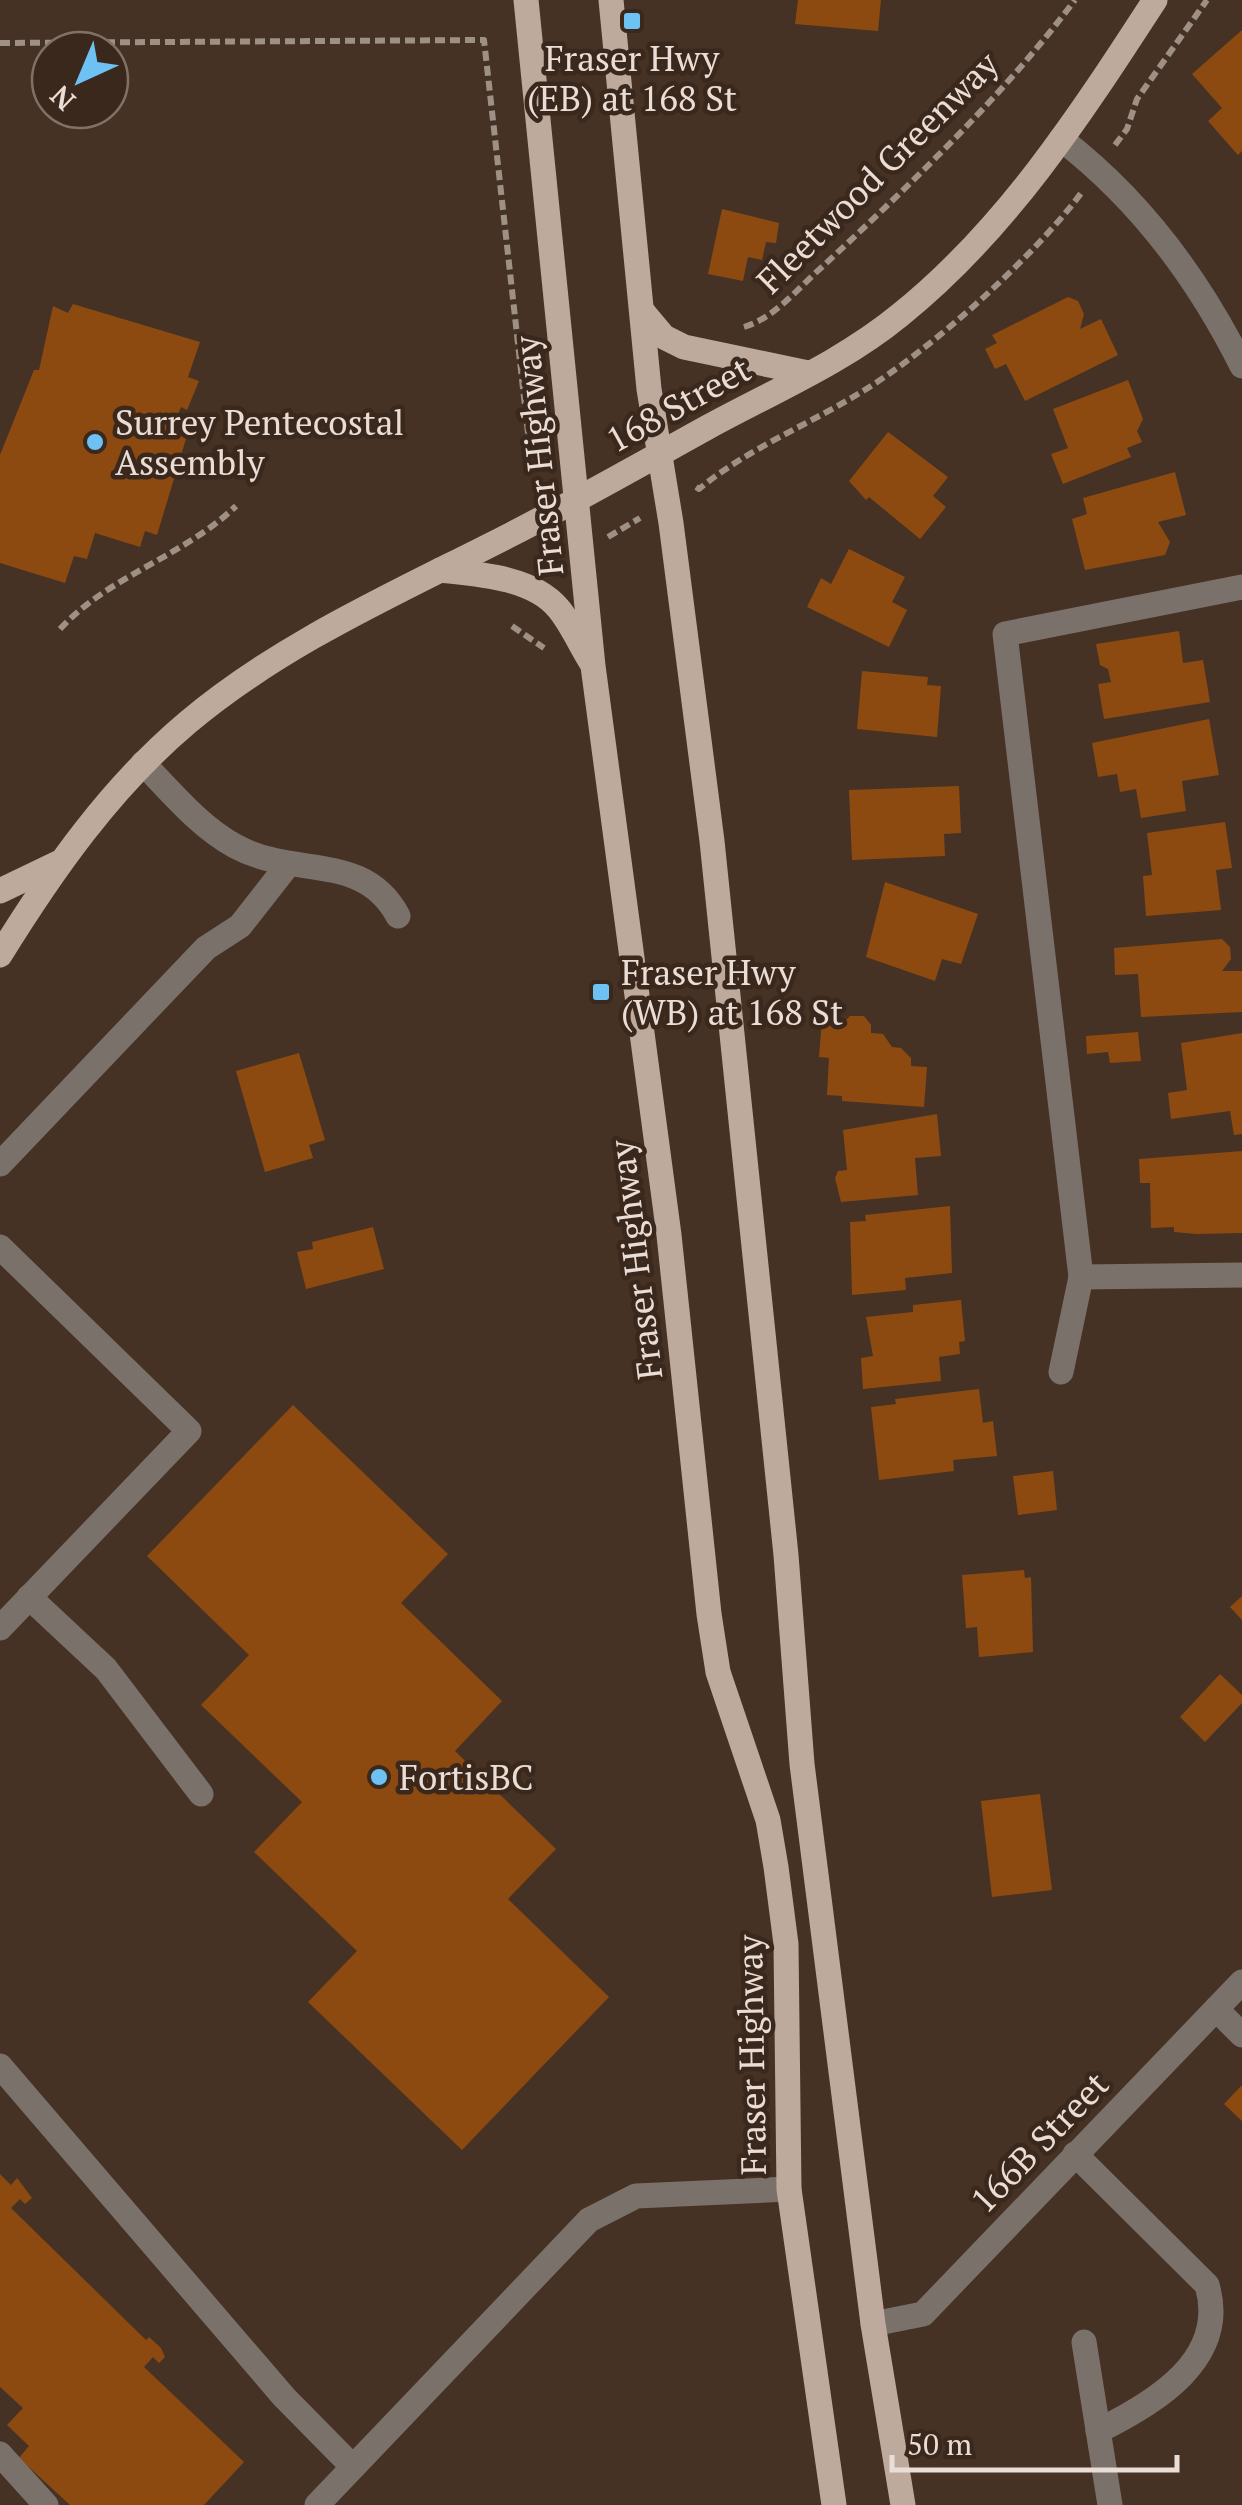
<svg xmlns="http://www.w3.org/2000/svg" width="1242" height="2505" font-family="'PT Serif',serif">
	<rect width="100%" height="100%" fill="#453225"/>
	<!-- building -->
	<g fill="#8c4a10">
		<polygon points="798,0 881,0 878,31 795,24"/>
		<polygon points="1242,30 1242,151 1238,155 1208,121 1222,108 1192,74"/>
		<polygon points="722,209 779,223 776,243 766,242 762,260 748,257 743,281 708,274"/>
		<polygon points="1068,297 1078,301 1084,314 1080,329 1101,319 1118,355 1025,401 1006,364 995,369 985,349 997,343 992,335"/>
		<polygon points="73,304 200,342 188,377 199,381 187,410 181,407 175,423 189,429 157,535 145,531 140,547 95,533 87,559 74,556 65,583 0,563 0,455 34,370 39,370 53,306 68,313"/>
		<polygon points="1128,380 1143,419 1137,431 1142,442 1127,448 1131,457 1063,484 1051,454 1068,448 1053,409"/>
		<polygon points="888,432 948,477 933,496 946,507 920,539 869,497 866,500 849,481"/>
		<polygon points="1175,472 1186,515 1158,522 1170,542 1165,555 1085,570 1072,519 1087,514 1083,498"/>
		<polygon points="849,549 905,577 892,602 907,610 889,647 807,607 821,578 831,584"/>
		<polygon points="1179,631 1183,663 1203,660 1210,702 1104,719 1098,684 1111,682 1108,669 1100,665 1096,644"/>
		<polygon points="862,671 928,677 927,685 941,686 937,737 857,729"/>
		<polygon points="1209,719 1219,775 1182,781 1186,811 1141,818 1136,789 1120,792 1117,774 1098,777 1092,743"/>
		<polygon points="959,786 961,833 944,834 945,856 852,860 849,790"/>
		<polygon points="1225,822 1232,868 1216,870 1221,910 1146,916 1143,876 1152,875 1147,833"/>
		<polygon points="885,882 978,914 961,964 942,959 935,981 866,957"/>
		<polygon points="1222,939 1230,947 1231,959 1222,971 1242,971 1242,1012 1141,1017 1138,974 1115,975 1114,948"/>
		<polygon points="850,1016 864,1016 871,1025 871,1033 883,1034 892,1047 901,1048 911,1058 911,1066 927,1067 924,1107 842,1101 842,1096 827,1095 829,1058 819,1057 822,1019 845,1021"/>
		<polygon points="1138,1032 1141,1061 1110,1063 1108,1052 1087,1054 1086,1036"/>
		<polygon points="1242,1033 1242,1134 1234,1135 1230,1111 1171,1119 1168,1093 1187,1090 1181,1043"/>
		<polygon points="299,1053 325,1140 309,1145 313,1158 265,1172 236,1071"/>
		<polygon points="937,1114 941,1156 915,1158 918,1195 841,1202 835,1178 838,1171 847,1170 843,1130"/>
		<polygon points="1242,1151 1242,1233 1196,1234 1174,1232 1174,1227 1151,1228 1150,1183 1140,1183 1139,1159"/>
		<polygon points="950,1206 952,1273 905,1278 906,1290 852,1295 850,1222 866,1221 865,1215"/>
		<polygon points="373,1227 384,1269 306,1289 297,1252 313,1249 312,1242"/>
		<polygon points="961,1300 965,1341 959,1342 960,1354 939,1357 941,1381 863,1389 861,1358 873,1356 866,1317 913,1312 913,1305"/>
		<polygon points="979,1389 983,1423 993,1421 997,1456 953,1460 954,1471 879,1480 871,1407 896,1404 895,1399"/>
		<polygon points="293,1405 448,1554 401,1603 502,1701 455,1751 556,1849 508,1899 609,1997 462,2150 308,2002 357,1951 254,1852 302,1802 201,1705 249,1655 147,1556"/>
		<polygon points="1053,1471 1057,1510 1018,1515 1013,1476"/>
		<polygon points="1024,1570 1025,1578 1031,1577 1033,1652 979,1657 977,1627 966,1628 962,1575"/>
		<polygon points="1242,1596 1242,1620 1230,1607"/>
		<polygon points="1220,1674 1242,1695 1242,1703 1205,1742 1180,1717"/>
		<polygon points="1040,1794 1052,1890 992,1897 981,1801"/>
		<polygon points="1242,2085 1242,2121 1224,2104"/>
		<polygon points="0,2174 11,2185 17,2178 32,2198 25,2204 20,2199 11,2208 146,2340 149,2337 161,2348 165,2357 159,2363 153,2357 144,2367 244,2462 204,2505 70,2505 19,2458 29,2446 7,2425 23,2408 0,2387"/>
	</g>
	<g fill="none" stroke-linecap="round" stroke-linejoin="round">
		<!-- path -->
		<g stroke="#9f9085" stroke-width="6" stroke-dasharray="10 5" stroke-linecap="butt">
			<polyline points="0,43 484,40 529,442 539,440"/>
			<polyline points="1115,145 1127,129 1137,99 1207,0"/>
			<path d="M744,327C776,317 798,288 822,267C911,184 1002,97 1075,0"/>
			<path d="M696,487L699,489C747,449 810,424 863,391C933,348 1033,258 1082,192"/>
			<polyline points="608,537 640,518"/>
			<polyline points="512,626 544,648"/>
			<path d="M60,629C110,575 183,557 236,506"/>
		</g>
		<!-- minor -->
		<g stroke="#7b716b" stroke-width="25">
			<path d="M1061,139C1139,199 1198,278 1242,366"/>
			<polyline points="1242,587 1005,634 1081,1277 1242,1275"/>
			<path d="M143,763C172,793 199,826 235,846C295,879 363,851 398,916"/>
			<polyline points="0,1164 206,948 240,926 287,866"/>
			<polyline points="0,1247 189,1431 0,1628"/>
			<polyline points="1061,1372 1081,1277"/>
			<polyline points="29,1597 106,1669 201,1794"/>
			<polyline points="1216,2009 1242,2035"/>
			<polyline points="0,2066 284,2397 353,2467"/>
			<path d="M1075,2154L1207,2285C1229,2359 1155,2403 1098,2431"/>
			<polyline points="873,2324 923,2314 1242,1982"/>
			<polyline points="1084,2342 1110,2505"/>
			<polyline points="0,2454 46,2505"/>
			<polyline points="317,2505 589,2220 636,2196 789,2189"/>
		</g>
		<!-- major -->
		<g stroke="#beaa9d" stroke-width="25">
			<polyline points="526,0 593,666 669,1235 709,1614 718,1672 768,1820 776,1867 786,1944 789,2189 834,2505"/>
			<polyline points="611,0 649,389 671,523 712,841 786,1555 802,1764 873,2324 903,2505"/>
			<polyline points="643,312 664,337 684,347 808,373"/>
			<path d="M440,570C477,574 532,577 558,608C571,623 580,645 591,662"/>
			<polyline points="0,891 58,863"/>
			<path d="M0,955C52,871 110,788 187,723C283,642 401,591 512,534C578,500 643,463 708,427C772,392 843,362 900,315C1006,230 1081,114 1155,0"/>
		</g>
	</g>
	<!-- markers -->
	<g fill="#6dc2f3" stroke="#3b281c" stroke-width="4">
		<rect x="622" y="11" width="20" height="20" rx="5"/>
		<circle cx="95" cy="442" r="10"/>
		<rect x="591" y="982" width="20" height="20" rx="5"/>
		<circle cx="379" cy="1777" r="10"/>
	</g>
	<g text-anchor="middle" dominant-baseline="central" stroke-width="9" stroke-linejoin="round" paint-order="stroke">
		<!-- poi labels -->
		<g font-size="35" fill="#eaddd5" stroke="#3b281c" text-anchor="start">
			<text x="632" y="58" text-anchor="middle">Fraser Hwy<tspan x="632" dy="40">(EB) at 168 St</tspan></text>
			<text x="115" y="422">Surrey Pentecostal<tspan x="115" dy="40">Assembly</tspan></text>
			<text x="621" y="972">Fraser Hwy<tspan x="621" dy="40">(WB) at 168 St</tspan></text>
			<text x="399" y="1777">FortisBC</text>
		</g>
		<!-- street labels -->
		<g font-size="35" fill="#eaddd5" stroke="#3b281c">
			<text transform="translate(877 172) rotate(-45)">Fleetwood Greenway</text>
			<text transform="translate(678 404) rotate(-29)">168 Street</text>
			<text transform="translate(538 456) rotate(-96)">Fraser Highway</text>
			<text transform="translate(635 1260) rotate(-97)">Fraser Highway</text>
			<text transform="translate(751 2055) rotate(-91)">Fraser Highway</text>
			<text transform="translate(1039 2142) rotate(-46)">166B Street</text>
		</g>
	</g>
	<!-- north arrow -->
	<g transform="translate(80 80) rotate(224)"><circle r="48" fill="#3b281c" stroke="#817066" stroke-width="2.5"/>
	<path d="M0-8L18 38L0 25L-18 38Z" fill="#6dc2f3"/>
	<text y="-15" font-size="28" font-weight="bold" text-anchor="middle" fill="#eaddd5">N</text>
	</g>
	<!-- scale -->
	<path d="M892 2455v15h285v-15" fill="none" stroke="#eaddd5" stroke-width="5"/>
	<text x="907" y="2455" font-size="30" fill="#eaddd5" stroke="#3b281c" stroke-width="8" paint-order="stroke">50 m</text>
</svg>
